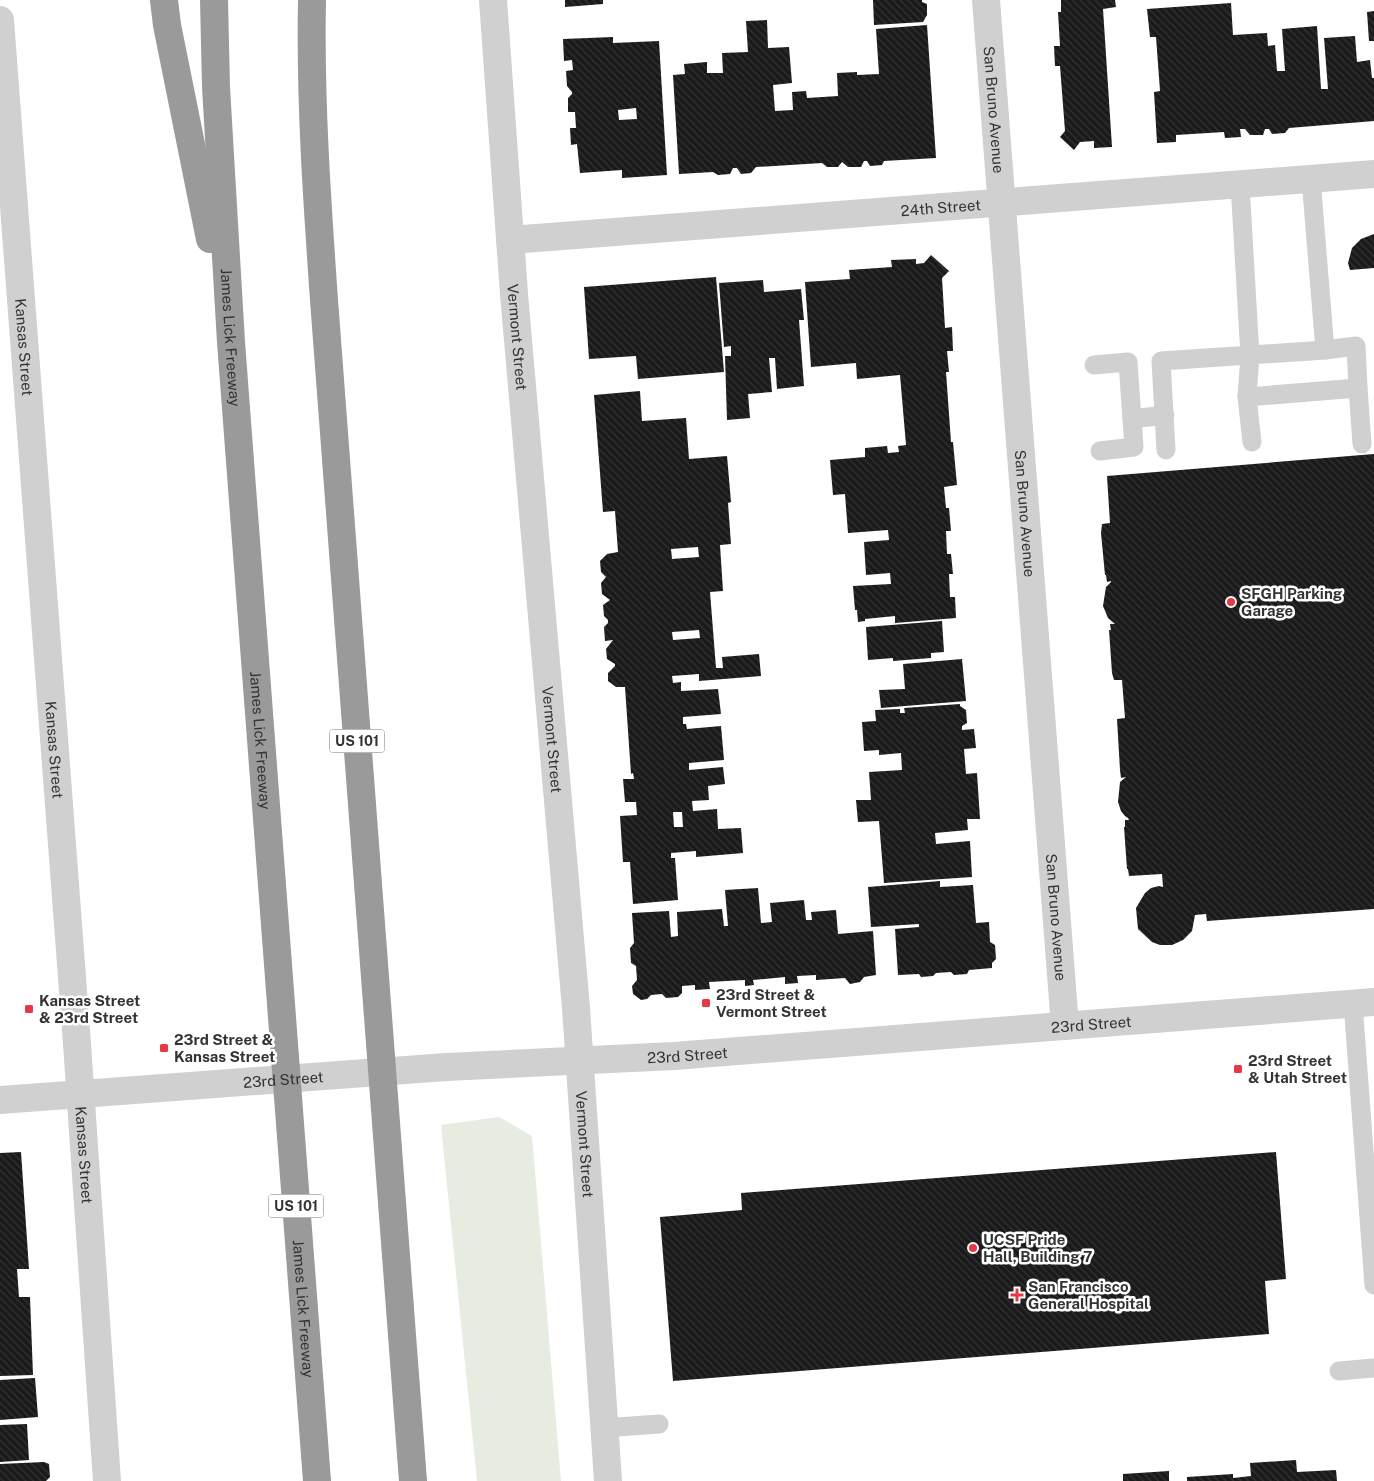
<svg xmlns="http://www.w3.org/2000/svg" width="1374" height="1481" font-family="'Public Sans',sans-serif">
	<defs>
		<pattern id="building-back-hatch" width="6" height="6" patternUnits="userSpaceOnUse" patternTransform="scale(1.25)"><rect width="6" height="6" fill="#1a1a1a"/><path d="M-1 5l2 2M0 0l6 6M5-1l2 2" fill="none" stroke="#333"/></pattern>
	</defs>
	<rect width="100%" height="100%" fill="#fff"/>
	<!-- green -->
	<polygon fill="#e6ecdf" points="499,1117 532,1136 561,1481 477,1481 441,1125"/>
	<!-- building -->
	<g fill="url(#building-back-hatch)" fill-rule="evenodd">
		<polygon points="565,0 603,0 603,4 565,7"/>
		<polygon points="873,0 922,0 922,2 927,4 927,15 923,22 874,25"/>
		<polygon points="1061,0 1115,0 1116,7 1103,9 1112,147 1094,148 1094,141 1080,142 1074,150 1060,137 1065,131 1060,66 1055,66 1054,46 1060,46 1058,12 1061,12"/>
		<polygon points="1231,3 1233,35 1267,33 1268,46 1275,45 1277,71 1285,71 1282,29 1317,26 1321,89 1328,89 1324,38 1355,36 1357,62 1370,60 1372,78 1374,78 1374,121 1289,128 1285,133 1272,134 1269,129 1265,129 1263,135 1250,135 1245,129 1240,129 1241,137 1225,138 1224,132 1176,135 1176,142 1157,143 1154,92 1160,91 1156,37 1150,37 1147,9"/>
		<polygon points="1374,11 1374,41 1369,41 1367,12"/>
		<polygon points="767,20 768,48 789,47 792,83 773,85 775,111 793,110 792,92 806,91 807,98 838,96 837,73 857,72 857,75 879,74 876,29 927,25 936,158 884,161 882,165 870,166 867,161 864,161 861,167 848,167 842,162 838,167 827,167 822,163 756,167 751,173 741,174 737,168 733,168 730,174 718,175 713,172 679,174 673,75 685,74 684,64 707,62 707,73 723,73 722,53 748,52 746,21"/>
		<path d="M613,37V43L659,41L667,175L622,178V170L580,173L577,144L571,145L570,128H576L575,112H568V98L572,94V92L567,86L566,71L573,70L572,60L564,61L563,39ZM636,108L637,119L619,120L618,110Z"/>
		<polygon points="1374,234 1374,268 1350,270 1348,263 1352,248 1361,239"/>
		<polygon points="931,255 949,271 942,278 945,328 952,327 953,351 947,351 949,372 946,372 951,442 953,442 957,485 944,487 946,508 949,508 951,531 946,531 947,554 951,554 953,574 949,574 950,597 955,597 956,618 895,623 895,616 865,619 865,621 858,622 857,610 855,610 853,586 891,584 890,573 866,575 864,542 889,540 888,530 848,533 845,494 833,495 830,460 865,457 865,448 887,446 888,453 899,452 898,446 906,445 900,375 857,379 856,363 811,367 805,282 850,279 849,270 892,267 891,260 916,259 916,264 924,263"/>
		<polygon points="716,277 724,372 638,379 636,356 589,359 584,287"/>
		<polygon points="763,280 764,292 801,289 804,320 799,320 804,386 777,389 775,358 769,358 772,392 748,394 750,418 727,420 725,356 731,356 731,346 724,347 719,283"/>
		<path d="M640,391L642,421L686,418L689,459L727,456L731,502L728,503L731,544L720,545L723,591L710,592L716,668H723L722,657L759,654L761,676L699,681V674L672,676L673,683L681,682V691L718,689L721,714L683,717V724H686L687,729L721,726L724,760L689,763V770L723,767L725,784L708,786L709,800L692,801L693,811L717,809L718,829L741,828L743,853L696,857V851L671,853V858H675L678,900L633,904L630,862H623L620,816L637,815L636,802H625L623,779H634L633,773L631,774L625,687H616L608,681V673L615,666V664L607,659L606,649L613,640L605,641L604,627L608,623V620L604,616L603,605L610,600L602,594L601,583L606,577L601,572L600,561L607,554L618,552L615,511L603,512L594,395ZM698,547L699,557L672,559L671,549ZM699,630L700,638L673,640L672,632ZM673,812H682L683,827H674Z"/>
		<polygon points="1374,454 1374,909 1207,921 1206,914 1195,915 1192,931 1183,940 1172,945 1160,945 1152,942 1138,929 1136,908 1145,893 1151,888 1159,886 1163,887 1162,874 1129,876 1128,869 1127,869 1124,827 1125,827 1125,820 1129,820 1128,818 1125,816 1121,811 1118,802 1120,782 1126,777 1121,778 1120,770 1117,719 1125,718 1122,680 1114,680 1112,673 1109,630 1111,630 1110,624 1115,624 1108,618 1103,606 1106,587 1111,582 1111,581 1107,582 1106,575 1105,575 1101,533 1102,524 1110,523 1107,476"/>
		<polygon points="942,621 944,652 931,653 931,658 893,661 893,658 868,660 866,627"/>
		<polygon points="962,659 966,701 881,708 879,690 905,689 903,664"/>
		<polygon points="960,704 960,706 966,710 967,723 962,726 962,730 974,729 976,748 964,749 966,774 977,773 980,819 967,819 968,830 935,833 936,844 970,841 972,877 884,883 879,821 858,822 856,800 871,800 869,772 902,770 901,753 879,755 879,750 864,751 862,722 876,721 875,710 900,709 900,713 905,713 904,708"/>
		<polygon points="940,881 940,887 973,885 976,923 989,922 990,942 995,945 996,959 992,963 992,968 969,970 967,974 954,975 951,972 936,973 933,976 921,977 919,974 898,975 895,929 919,927 919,924 871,927 868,887"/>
		<polygon points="758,888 761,923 772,922 770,903 804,900 806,920 812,920 811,912 836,910 838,934 873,931 876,975 864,977 860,982 850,984 845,978 816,980 816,975 797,976 798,983 785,984 785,977 753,980 754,985 745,986 745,980 709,982 710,989 695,990 695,985 682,986 682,993 678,997 666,998 662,994 651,995 647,999 641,1000 633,994 632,986 637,980 636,966 631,963 630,948 634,943 632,913 669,911 671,937 678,936 677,912 722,909 724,926 728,926 725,890"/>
		<polygon points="21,1152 29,1269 17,1269 19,1297 30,1297 33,1375 0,1376 0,1153"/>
		<polygon points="1276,1152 1286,1279 1265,1281 1269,1334 673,1381 660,1217 742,1210 741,1193"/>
		<polygon points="35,1378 38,1417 0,1420 0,1380"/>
		<polygon points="27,1424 29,1460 0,1462 0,1425"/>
		<polygon points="1296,1460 1297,1472 1336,1470 1337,1481 1187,1481 1187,1477 1233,1474 1233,1478 1251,1476 1250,1463"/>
		<polygon points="44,1462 49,1464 50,1477 46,1481 0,1481 0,1464"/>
		<polygon points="1169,1471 1169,1481 1123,1481 1123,1474"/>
	</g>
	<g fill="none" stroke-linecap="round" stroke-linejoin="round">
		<!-- service -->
		<g stroke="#d0d0d0" stroke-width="19">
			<polyline points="1311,179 1325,350"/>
			<polyline points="1240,184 1250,356 1247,397 1252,442"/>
			<polyline points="1094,365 1128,362 1132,419 1165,415"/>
			<polyline points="1247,397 1358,388 1362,444"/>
			<polyline points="1166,450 1161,361 1325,350 1356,346 1358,388"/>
			<polyline points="1100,451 1134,447 1132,419"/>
			<polyline points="1353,1003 1374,1285"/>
			<polyline points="1339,1371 1374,1368"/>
			<polyline points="603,1428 659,1424"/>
		</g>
		<!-- minor -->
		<g stroke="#d0d0d0" stroke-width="28">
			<path id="s1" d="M493,0L514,294L576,1008L608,1481"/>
			<path id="s2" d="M986,0L1065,1026"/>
			<path id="s3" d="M0,20L77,1044L107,1481"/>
			<path id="s4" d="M510,240L1374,174"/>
			<path id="s5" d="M0,1100L446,1067L674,1056L1374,1002"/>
		</g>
		<!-- motorway -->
		<g stroke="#9a9a9a" stroke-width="28">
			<polyline points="164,0 167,25 210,239"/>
			<path id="s6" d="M214,0L216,87L231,342L317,1481"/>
			<path d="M312,0C310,100 317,200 324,300L413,1481"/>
		</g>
	</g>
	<!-- markers -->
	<g fill="#e63946" stroke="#fff" stroke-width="2">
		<circle cx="1231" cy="602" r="5"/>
		<rect x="701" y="998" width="10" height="10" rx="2.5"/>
		<rect x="24" y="1004" width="10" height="10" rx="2.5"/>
		<rect x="159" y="1043" width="10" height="10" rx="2.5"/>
		<rect x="1233" y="1064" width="10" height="10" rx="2.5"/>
		<circle cx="973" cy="1248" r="5"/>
		<path d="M1014.5 1287.5h5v5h5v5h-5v5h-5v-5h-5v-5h5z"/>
	</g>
	<g text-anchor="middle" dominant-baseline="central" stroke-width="5" stroke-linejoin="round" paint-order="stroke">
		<!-- shield labels -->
		<g fill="#fff" stroke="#707070" stroke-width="1">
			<rect x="329.5" y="729.5" width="55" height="23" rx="4"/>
			<rect x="268.5" y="1194.5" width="55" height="23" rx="4"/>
		</g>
		<g font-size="14" font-weight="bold" fill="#333">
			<text x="357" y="741">US 101</text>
			<text x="296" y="1206">US 101</text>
		</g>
		<!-- street labels -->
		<g font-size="15" fill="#333" stroke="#fff">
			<text stroke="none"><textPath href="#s2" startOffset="110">San Bruno Avenue</textPath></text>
			<text stroke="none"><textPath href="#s4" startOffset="432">24th Street</textPath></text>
			<text stroke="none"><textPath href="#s6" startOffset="338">James Lick Freeway</textPath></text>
			<text stroke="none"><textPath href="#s1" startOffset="338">Vermont Street</textPath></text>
			<text stroke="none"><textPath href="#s3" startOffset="328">Kansas Street</textPath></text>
			<text stroke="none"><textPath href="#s2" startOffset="515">San Bruno Avenue</textPath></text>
			<text stroke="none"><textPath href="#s1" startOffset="742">Vermont Street</textPath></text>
			<text stroke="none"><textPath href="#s6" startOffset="742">James Lick Freeway</textPath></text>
			<text stroke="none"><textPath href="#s3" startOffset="732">Kansas Street</textPath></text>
			<text stroke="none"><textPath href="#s2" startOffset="920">San Bruno Avenue</textPath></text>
			<text stroke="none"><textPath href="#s5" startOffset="1094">23rd Street</textPath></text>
			<text stroke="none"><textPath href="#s5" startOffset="689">23rd Street</textPath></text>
			<text stroke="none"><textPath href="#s5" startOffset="284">23rd Street</textPath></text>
			<text stroke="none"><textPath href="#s1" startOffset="1148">Vermont Street</textPath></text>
			<text stroke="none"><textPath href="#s3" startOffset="1138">Kansas Street</textPath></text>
			<text stroke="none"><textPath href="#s6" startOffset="1312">James Lick Freeway</textPath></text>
		</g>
		<!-- poi labels -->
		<g font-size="15" font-weight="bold" fill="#333" stroke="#fff" text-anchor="start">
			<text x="1241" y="593">SFGH Parking<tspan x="1241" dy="17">Garage</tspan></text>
			<text x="716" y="994">23rd Street &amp;<tspan x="716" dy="17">Vermont Street</tspan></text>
			<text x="39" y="1000">Kansas Street<tspan x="39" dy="17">&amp; 23rd Street</tspan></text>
			<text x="174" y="1039">23rd Street &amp;<tspan x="174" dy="17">Kansas Street</tspan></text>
			<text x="1248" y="1060">23rd Street<tspan x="1248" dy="17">&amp; Utah Street</tspan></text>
			<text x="983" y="1239">UCSF Pride<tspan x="983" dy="17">Hall, Building 7</tspan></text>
			<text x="1028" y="1286">San Francisco<tspan x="1028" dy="17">General Hospital</tspan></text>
		</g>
	</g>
</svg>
